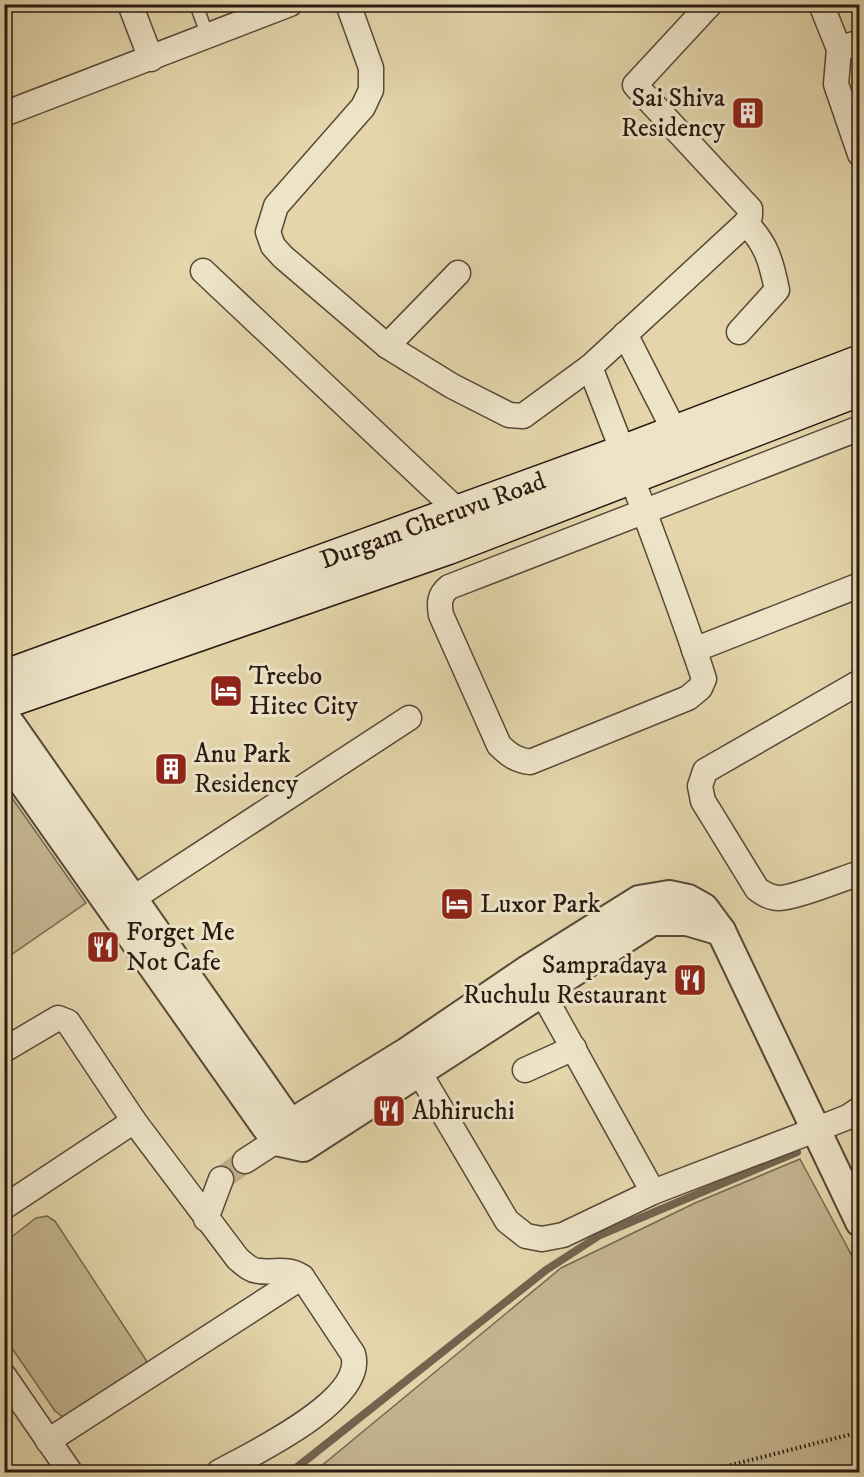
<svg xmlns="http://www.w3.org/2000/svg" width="864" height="1477" font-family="'IM FELL DW Pica',serif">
	<rect width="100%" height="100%" fill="#e4d5ab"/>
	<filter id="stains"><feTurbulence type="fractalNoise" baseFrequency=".00333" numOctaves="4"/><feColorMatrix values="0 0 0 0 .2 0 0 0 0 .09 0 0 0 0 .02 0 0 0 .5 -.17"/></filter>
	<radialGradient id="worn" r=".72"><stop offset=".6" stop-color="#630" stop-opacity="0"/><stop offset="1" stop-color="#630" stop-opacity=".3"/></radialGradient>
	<!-- green -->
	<g fill="#c4b591" stroke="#766852" stroke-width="1.5">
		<polygon points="5,788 86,903 5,959 4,959"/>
		<polygon points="800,1159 859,1269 859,1472 314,1472 561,1268 695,1203"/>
		<polygon points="47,1216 55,1221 146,1360 147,1366 71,1418 63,1417 55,1411 5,1338 5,1242 36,1218"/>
	</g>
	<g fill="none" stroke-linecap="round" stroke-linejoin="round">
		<!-- stream -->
		<polyline stroke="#73644f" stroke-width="8" points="291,1472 546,1270 600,1235 797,1152"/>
		<!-- minor-tunnel -->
		<polyline stroke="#bfb08c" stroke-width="24" stroke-dasharray="24 12" stroke-linecap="butt" points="221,1179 245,1161"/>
		<defs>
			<polyline id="service" points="196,4 208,37"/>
			<g id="minor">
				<polyline points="130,4 151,59"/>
				<polyline points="348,4 371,68 371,90 363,107 276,206 268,232 273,246 283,257 387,346 452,386 509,415 523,416 590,367 746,223 750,216 750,209 635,85 710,4"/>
				<polyline points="821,4 839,49 836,84 860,154"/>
				<polyline points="839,49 860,42"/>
				<polyline points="4,114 290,4"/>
				<polyline points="203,271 459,512"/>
				<path d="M739,332L777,290C771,261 767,245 746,223"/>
				<polyline points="625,334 675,432"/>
				<polyline points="387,346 458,273"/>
				<polyline points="590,367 623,452"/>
				<path d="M632,478C656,545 682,611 704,679L700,688L688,698L530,762C516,760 509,755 499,745L441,615C439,603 439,595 449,587L860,428"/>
				<polyline points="694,650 860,585"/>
				<path d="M860,682L705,771L700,786L703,801L757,889C764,894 770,898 779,898C795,898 841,879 860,873"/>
				<polyline points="132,899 409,718"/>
				<polyline points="533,976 653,1192"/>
				<path d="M4,1050L58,1018L68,1022L134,1121L238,1259C244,1264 251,1271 259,1271C275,1273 287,1267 302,1277L353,1354C367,1400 252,1454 219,1472"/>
				<polyline points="525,1070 574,1048"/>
				<polyline points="419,1072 507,1221 526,1236 542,1239 563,1235 653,1192 815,1130 848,1117 860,1109"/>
				<polyline points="245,1161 276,1141 288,1128"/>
				<polyline points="4,1207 134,1121"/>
				<polyline points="206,1219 221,1179"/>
				<polyline points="4,1376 70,1472"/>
				<polyline points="48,1441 302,1277"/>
			</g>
			<g id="tertiary">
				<polyline points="4,715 289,1122 295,1121 407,1052 529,969 639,900 669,895 688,899 704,908 721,931 860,1222"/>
				<polyline points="4,759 10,764 276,1141 303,1147 652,921 687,921 721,931"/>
			</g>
			<g id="secondary">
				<polyline points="4,677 623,452 860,362"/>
				<polyline points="4,702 447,548 860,389"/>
			</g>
		</defs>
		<!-- service casing -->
		<use href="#service" stroke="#584938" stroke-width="15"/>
		<!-- minor casing -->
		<use href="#minor" stroke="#584938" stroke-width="27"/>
		<!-- tertiary casing -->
		<use href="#tertiary" stroke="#584938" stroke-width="32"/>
		<!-- secondary casing -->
		<use href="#secondary" stroke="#291a12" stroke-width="36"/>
		<!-- path -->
		<polyline stroke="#291a12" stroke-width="4" stroke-dasharray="1.5 3" stroke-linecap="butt" points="704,1472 852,1434 860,1439"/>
		<!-- service -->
		<use href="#service" stroke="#ede4c8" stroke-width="12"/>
		<!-- minor -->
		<use href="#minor" stroke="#ede4c8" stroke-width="24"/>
		<!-- tertiary -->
		<use href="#tertiary" stroke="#ede4c8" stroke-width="28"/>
		<!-- secondary -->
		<use href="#secondary" stroke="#ede4c8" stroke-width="33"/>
	</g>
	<!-- icons -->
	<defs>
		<symbol id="building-square" viewBox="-11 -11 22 22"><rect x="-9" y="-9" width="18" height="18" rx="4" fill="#8f2418" stroke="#ede4c8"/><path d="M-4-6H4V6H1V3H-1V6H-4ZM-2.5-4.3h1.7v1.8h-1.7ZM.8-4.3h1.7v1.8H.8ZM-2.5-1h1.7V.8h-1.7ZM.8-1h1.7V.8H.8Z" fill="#fff"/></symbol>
		<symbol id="hotel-square" viewBox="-11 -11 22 22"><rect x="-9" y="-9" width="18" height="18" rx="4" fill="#8f2418" stroke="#ede4c8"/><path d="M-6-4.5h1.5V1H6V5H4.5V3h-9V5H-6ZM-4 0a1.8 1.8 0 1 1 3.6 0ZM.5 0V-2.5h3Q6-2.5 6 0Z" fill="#fff"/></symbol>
		<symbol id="restaurant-square" viewBox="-11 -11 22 22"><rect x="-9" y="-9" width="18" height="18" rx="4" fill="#8f2418" stroke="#ede4c8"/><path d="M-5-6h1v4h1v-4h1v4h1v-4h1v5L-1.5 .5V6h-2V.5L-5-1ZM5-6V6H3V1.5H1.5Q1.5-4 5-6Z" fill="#fff"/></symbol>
	</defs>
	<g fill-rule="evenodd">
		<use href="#building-square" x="729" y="94" width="38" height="38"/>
		<use href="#hotel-square" x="207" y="672" width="38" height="38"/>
		<use href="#building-square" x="152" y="750" width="38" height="38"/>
		<use href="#hotel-square" x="438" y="885" width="38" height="38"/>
		<use href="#restaurant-square" x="84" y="928" width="38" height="38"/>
		<use href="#restaurant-square" x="671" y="961" width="38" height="38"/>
		<use href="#restaurant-square" x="370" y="1092" width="38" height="38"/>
	</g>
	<g text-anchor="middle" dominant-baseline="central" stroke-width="6" stroke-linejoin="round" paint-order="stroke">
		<!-- poi labels -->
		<g font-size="26" fill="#291a12" stroke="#ede4c8" text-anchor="start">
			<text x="725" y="98" text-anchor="end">Sai Shiva<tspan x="725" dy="30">Residency</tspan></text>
			<text x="249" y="676">Treebo<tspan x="249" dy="30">Hitec City</tspan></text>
			<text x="194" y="754">Anu Park<tspan x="194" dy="30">Residency</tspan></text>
			<text x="480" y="904">Luxor Park</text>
			<text x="126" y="932">Forget Me<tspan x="126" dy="30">Not Cafe</tspan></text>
			<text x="667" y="965" text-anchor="end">Sampradaya<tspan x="667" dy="30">Ruchulu Restaurant</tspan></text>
			<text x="412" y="1111">Abhiruchi</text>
		</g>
		<!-- street labels -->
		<g font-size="26" fill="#291a12" stroke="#ede4c8">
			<text transform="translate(433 521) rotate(-20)">Durgam Cheruvu Road</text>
		</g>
	</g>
	<!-- margin -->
	<rect width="864" height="1477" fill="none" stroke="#e4d5ab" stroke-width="24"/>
	<rect x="6" y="6" width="852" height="1465" fill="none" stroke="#291a12" stroke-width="3"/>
	<rect x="12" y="12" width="840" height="1453" fill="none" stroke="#291a12" stroke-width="1.5"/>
	<rect width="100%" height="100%" filter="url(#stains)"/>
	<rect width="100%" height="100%" fill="url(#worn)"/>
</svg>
